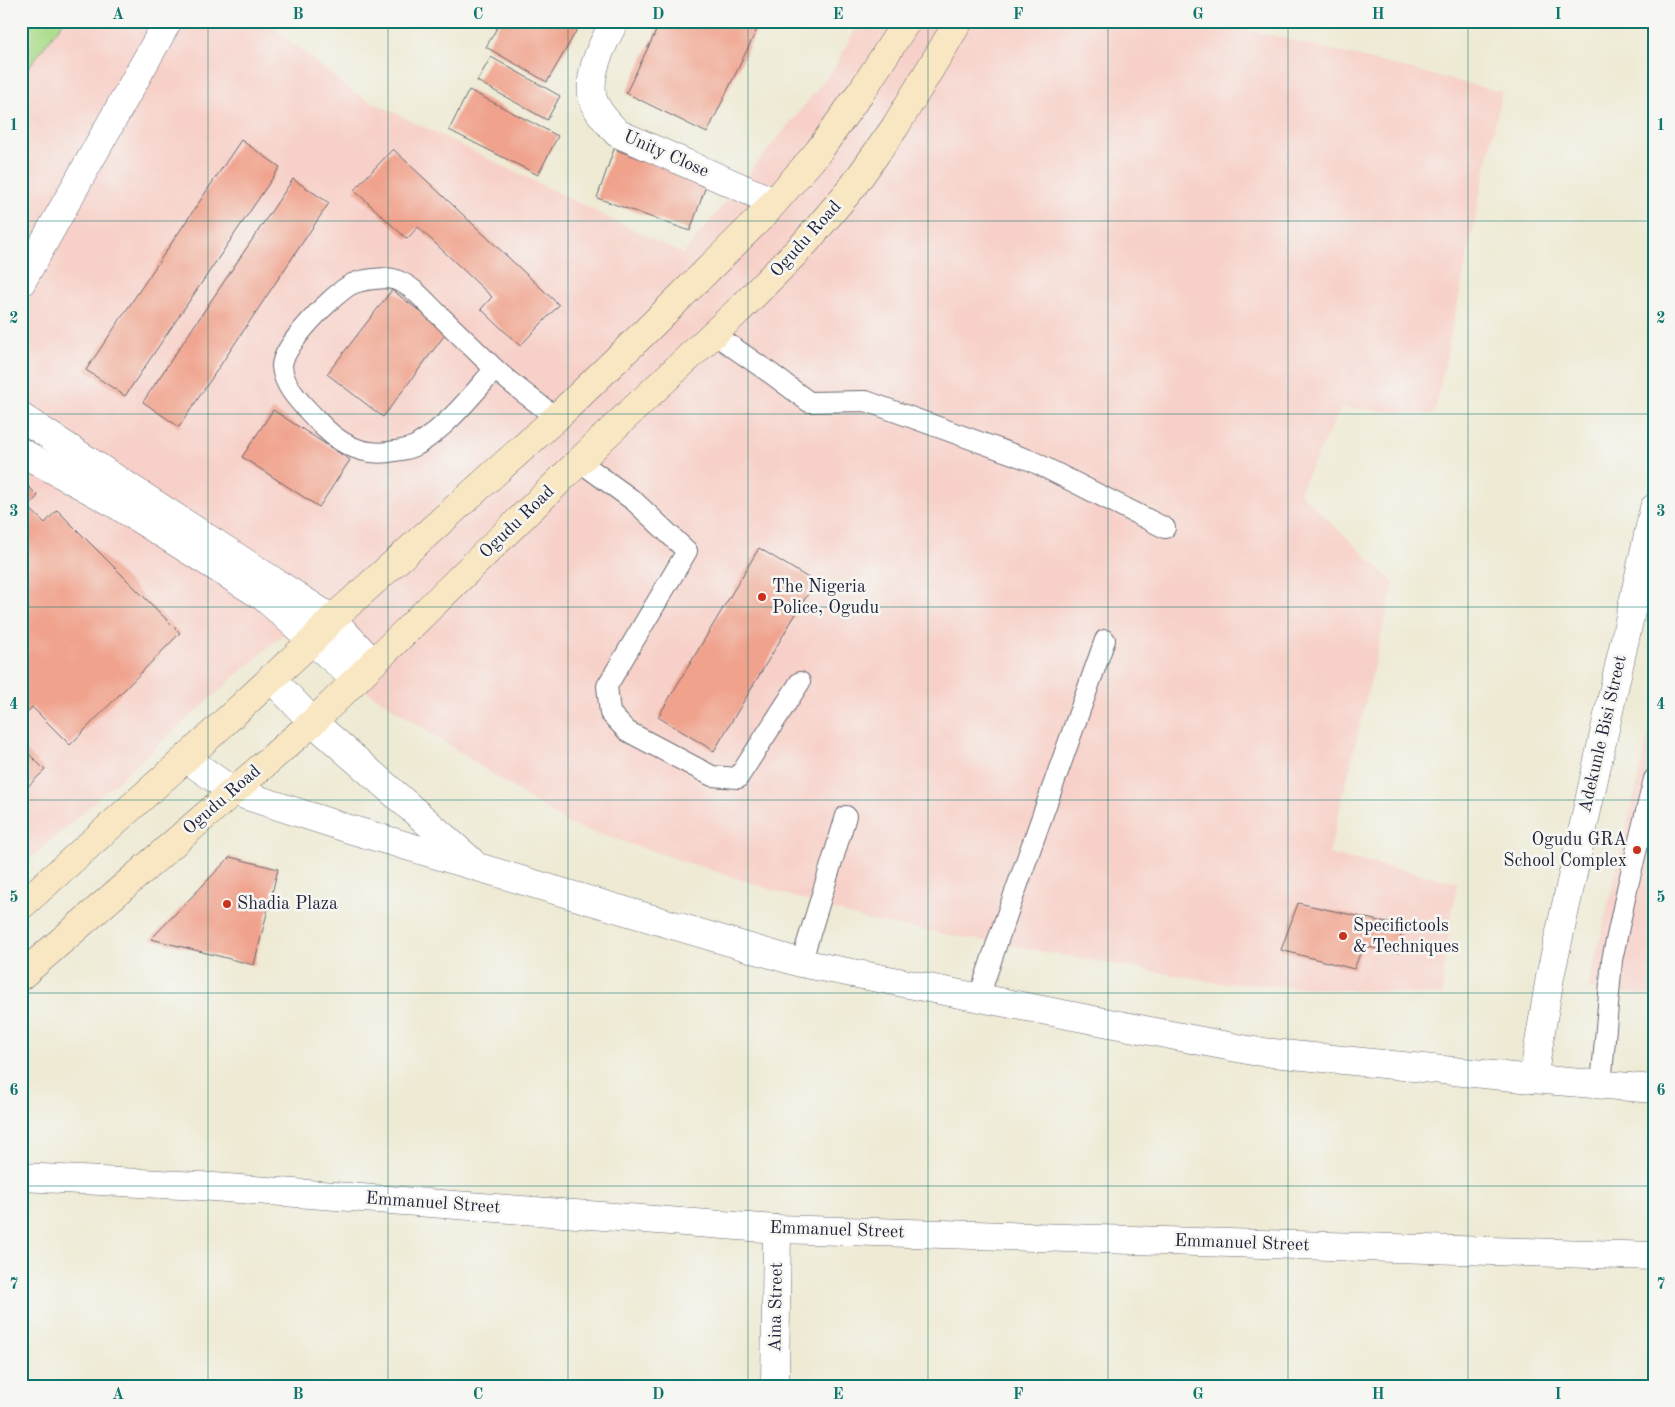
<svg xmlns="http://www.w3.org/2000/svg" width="1675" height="1407" font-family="'Old Standard TT',serif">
	<rect width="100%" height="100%" fill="#f6f6f2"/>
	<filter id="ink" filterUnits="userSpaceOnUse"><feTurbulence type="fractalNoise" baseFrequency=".02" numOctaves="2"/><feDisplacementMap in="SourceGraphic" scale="10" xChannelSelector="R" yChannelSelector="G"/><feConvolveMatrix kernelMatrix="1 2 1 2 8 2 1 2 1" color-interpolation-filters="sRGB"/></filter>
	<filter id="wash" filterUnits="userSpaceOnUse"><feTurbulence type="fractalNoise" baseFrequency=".0096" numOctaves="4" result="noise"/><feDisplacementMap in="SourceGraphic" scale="20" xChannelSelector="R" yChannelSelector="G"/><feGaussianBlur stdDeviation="1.12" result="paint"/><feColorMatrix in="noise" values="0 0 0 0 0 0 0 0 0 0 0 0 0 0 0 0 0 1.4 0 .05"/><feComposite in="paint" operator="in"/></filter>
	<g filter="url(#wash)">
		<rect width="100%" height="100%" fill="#eeead4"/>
		<!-- built -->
		<g fill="#f7d1c9">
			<polygon points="64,21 265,21 354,93 683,254 833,70 860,21 1213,21 1502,92 1434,415 1341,408 1299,492 1394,583 1329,854 1457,882 1445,955 1442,995 1220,983 866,920 568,824 282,635 21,867 21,77"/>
			<polygon points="1654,712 1654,996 1588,989"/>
		</g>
		<!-- green -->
		<polygon fill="#a9db89" stroke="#667e62" points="21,21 64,21 21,77"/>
		<g id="blocks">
			<!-- building -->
			<g fill="#f0a28c">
				<polygon points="501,21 582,21 547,82 486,47"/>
				<polygon points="661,21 761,21 707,133 626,93"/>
				<polygon points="491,57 560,96 547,120 477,81"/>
				<polygon points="469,90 558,136 538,175 449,130"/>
				<polygon points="241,140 280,167 125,396 86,370"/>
				<polygon points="393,149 559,305 520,346 481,309 492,297 418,227 407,239 354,190"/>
				<polygon points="614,149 707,183 690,231 597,198"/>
				<polygon points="293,179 329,203 179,427 143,402"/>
				<polygon points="392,290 447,332 383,417 327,374"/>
				<polygon points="273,410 350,460 319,507 242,457"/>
				<polygon points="21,479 38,496 28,507 45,523 57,510 180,633 70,745 32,707 21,719"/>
				<polygon points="759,548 815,582 714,751 658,717"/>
				<polygon points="21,746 45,770 21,793"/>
				<polygon points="230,857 278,869 254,965 151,939"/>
				<polygon points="1298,903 1402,926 1399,953 1363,946 1354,969 1281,950"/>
			</g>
		</g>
	</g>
	<g filter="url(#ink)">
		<use href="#blocks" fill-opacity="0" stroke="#696871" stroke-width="1"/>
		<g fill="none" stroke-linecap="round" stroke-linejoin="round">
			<defs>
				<g id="service">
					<polyline points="714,334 773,375 809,402 866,401 1032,461 1165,528"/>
					<path d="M495,369C471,396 448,426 417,445C410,449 402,450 395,451C362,458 337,443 316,419C303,405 283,387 282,366C282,346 334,293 352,284C361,280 386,276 396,280C413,286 425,301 437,313C456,331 475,350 494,368C513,386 536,401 556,418"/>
					<polyline points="579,461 634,501 687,551 607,686 610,713 627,731 712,776 738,778 800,682"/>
					<polyline points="801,963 846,816"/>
					<polyline points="979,997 999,937 1105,640"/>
					<polyline points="1601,1085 1612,960 1627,889 1654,779"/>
				</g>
				<g id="minor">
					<path d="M615,21C603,43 589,69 592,94C594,110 608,122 617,133L774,202"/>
					<polyline points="21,283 168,21"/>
					<polyline points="21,417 332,619 373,663"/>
					<polyline points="21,452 112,502 265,598 356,680"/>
					<polyline points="271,678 313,722 470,860"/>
					<polyline points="186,758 232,791 346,828 801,963 1253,1051 1533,1079 1654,1089"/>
					<polyline points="1533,1079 1550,977 1654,508"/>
					<polyline points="21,1177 200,1186 777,1229 1654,1256"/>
					<polyline points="775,1386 777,1229"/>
				</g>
				<g id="secondary">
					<polyline points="21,906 186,758 313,640 332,619 556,418 649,328 764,214 818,152 865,86 907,21"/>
					<polyline points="21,976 313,722 604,437 740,309 805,243 851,189 895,127 959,21"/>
				</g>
			</defs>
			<!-- service casing -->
			<use href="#service" stroke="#696871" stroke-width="22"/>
			<!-- minor casing -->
			<use href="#minor" stroke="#696871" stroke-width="29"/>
			<!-- secondary casing -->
			<use href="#secondary" stroke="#696871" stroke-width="29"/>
			<!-- service -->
			<use href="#service" stroke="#fff" stroke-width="20"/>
			<!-- minor -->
			<use href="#minor" stroke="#fff" stroke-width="28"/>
			<!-- secondary -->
			<use href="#secondary" stroke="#f9e7c3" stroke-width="28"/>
		</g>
	</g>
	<!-- grid -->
	<path fill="none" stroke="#0f766e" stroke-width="1" stroke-opacity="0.55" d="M208,21V1386M388,21V1386M568,21V1386M748,21V1386M928,21V1386M1108,21V1386M1288,21V1386M1468,21V1386M21,221H1654M21,414H1654M21,607H1654M21,800H1654M21,993H1654M21,1186H1654"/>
	<!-- markers -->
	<g fill="#c8321e" stroke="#f6f6f2" stroke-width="2">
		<circle cx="762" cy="597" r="5"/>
		<circle cx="1637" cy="850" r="5"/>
		<circle cx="227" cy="904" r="5"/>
		<circle cx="1343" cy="936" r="5"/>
	</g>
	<g text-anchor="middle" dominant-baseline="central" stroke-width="5" stroke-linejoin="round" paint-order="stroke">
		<!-- street labels -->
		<g font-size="18" fill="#22223b" stroke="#f6f6f2">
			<text transform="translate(666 154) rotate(24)">Unity Close</text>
			<text transform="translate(806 239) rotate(-48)">Ogudu Road</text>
			<text transform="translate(517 522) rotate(-44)">Ogudu Road</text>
			<text transform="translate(1603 734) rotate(-77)">Adekunle Bisi Street</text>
			<text transform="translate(222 800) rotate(-41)">Ogudu Road</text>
			<text transform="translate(433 1203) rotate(4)">Emmanuel Street</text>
			<text transform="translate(837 1230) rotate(2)">Emmanuel Street</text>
			<text transform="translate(1242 1243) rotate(2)">Emmanuel Street</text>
			<text transform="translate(776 1307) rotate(-89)">Aina Street</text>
		</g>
		<!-- poi labels -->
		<g font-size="18" fill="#22223b" stroke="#f6f6f2" text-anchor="start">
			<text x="772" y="587">The Nigeria<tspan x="772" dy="21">Police, Ogudu</tspan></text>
			<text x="1627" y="840" text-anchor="end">Ogudu GRA<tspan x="1627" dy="21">School Complex</tspan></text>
			<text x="237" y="904">Shadia Plaza</text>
			<text x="1353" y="926">Specifictools<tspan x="1353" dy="21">&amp; Techniques</tspan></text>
		</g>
	</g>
	<!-- margin -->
	<rect width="1675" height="1407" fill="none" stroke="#f6f6f2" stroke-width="55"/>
	<rect x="28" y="28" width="1620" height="1352" fill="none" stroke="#0f766e" stroke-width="2"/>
	<g font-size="16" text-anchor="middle" font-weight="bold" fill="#0f766e">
		<text x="118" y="19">A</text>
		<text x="298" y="19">B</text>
		<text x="478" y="19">C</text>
		<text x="658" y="19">D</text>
		<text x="838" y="19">E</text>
		<text x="1018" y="19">F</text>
		<text x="1198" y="19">G</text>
		<text x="1378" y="19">H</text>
		<text x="1558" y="19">I</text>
		<text x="14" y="130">1</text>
		<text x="1661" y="130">1</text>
		<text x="14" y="323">2</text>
		<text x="1661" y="323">2</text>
		<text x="14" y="516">3</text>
		<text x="1661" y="516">3</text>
		<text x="14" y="709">4</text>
		<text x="1661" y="709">4</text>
		<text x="14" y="902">5</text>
		<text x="1661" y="902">5</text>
		<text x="14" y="1095">6</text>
		<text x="1661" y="1095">6</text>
		<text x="14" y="1289">7</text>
		<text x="1661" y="1289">7</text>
		<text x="118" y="1399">A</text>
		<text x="298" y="1399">B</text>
		<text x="478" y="1399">C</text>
		<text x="658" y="1399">D</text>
		<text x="838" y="1399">E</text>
		<text x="1018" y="1399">F</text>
		<text x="1198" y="1399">G</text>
		<text x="1378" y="1399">H</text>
		<text x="1558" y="1399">I</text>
	</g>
</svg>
